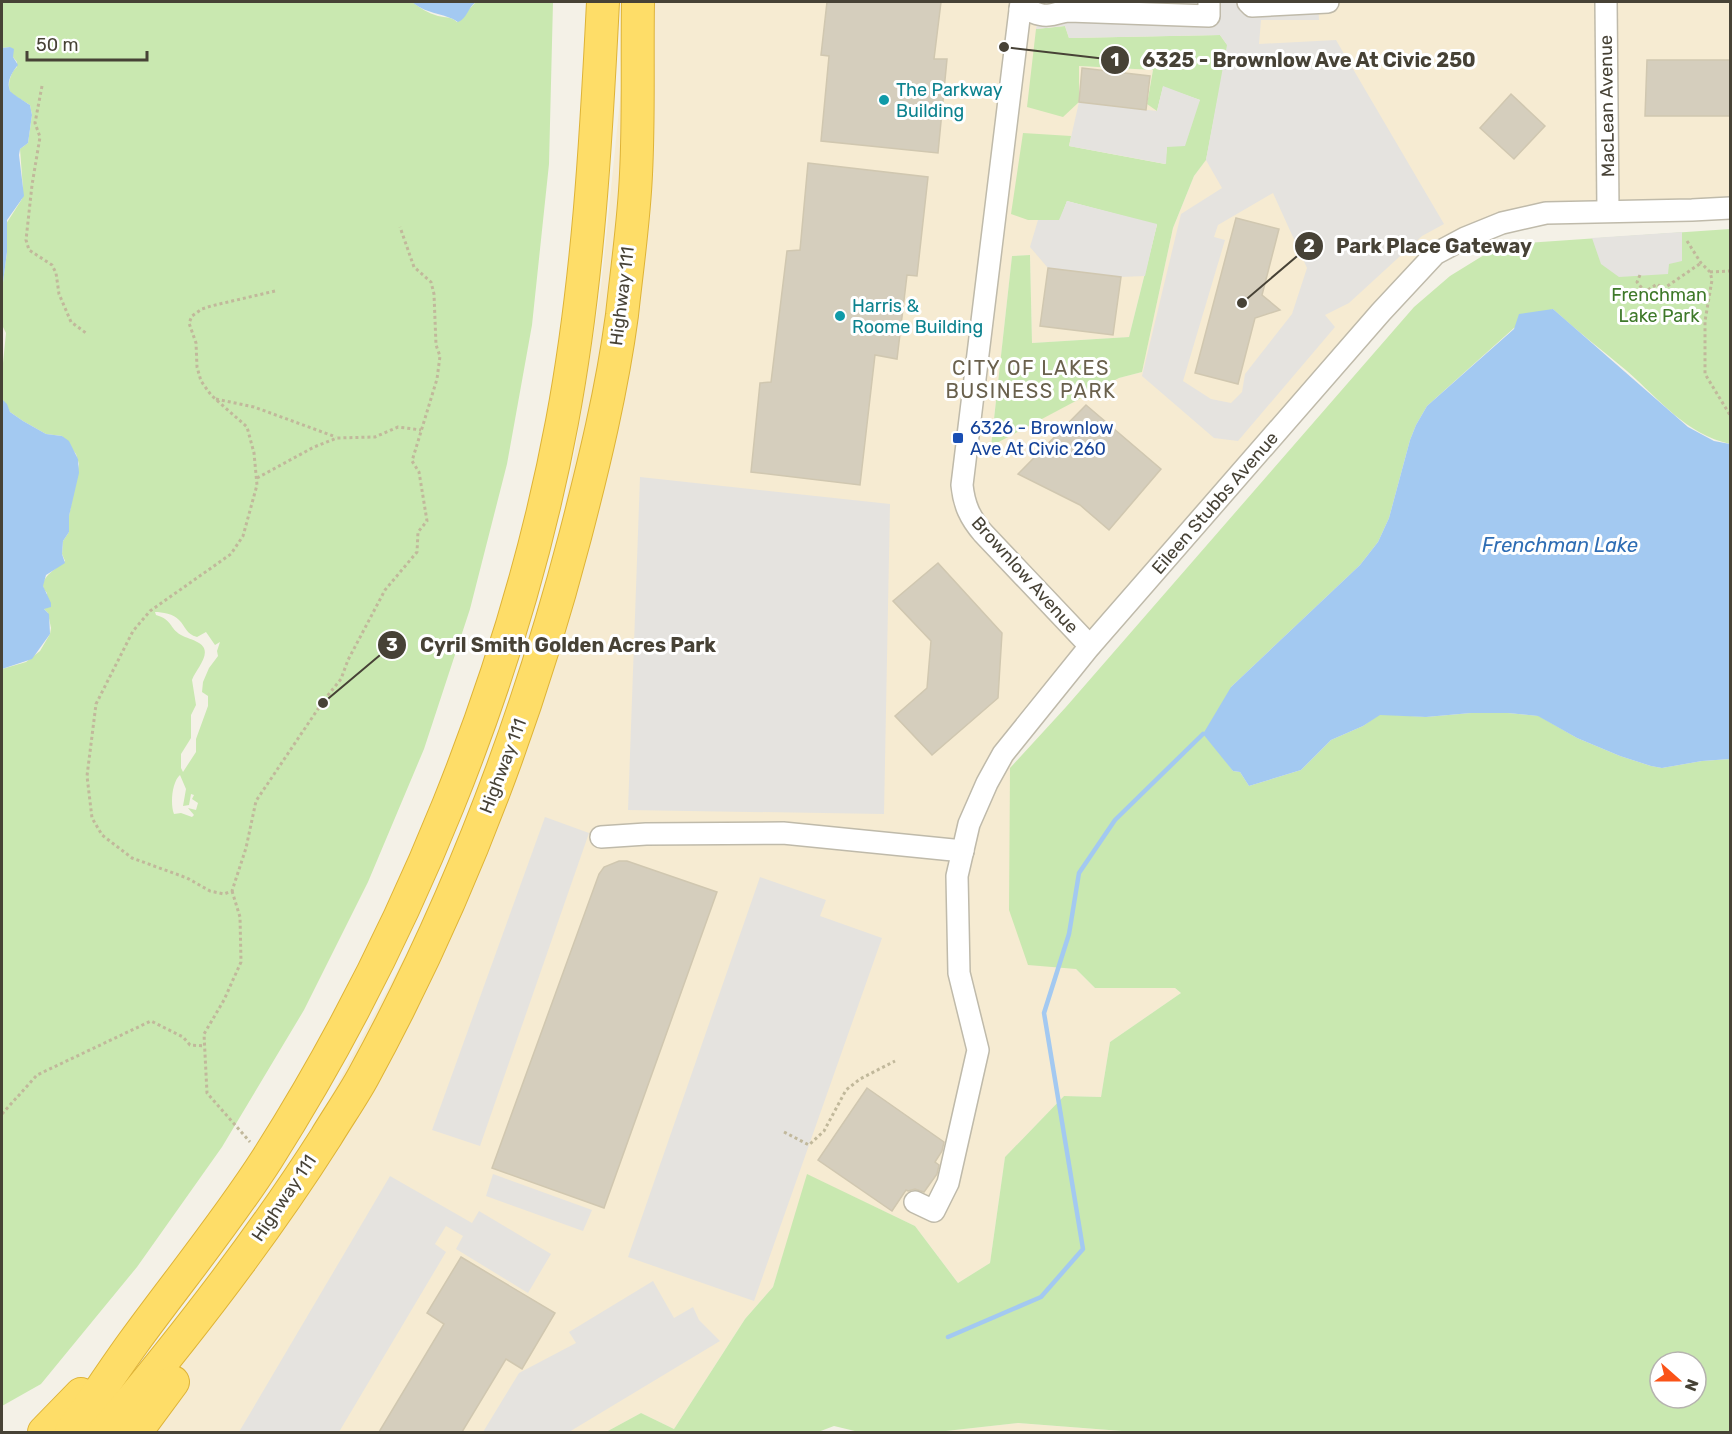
<svg xmlns="http://www.w3.org/2000/svg" width="1732" height="1434" font-family="Rubik,sans-serif">
	<rect width="100%" height="100%" fill="#f4f1e7"/>
	<!-- commercial -->
	<g fill="#f6ebd2" fill-rule="evenodd">
		<path d="M630,2H1730V196L1560,208L1435,248L1051,685L1010,768L1076,969L1095,988H1175L1181,993L1110,1042L1101,1097L1064,1096L1005,1157L990,1263L958,1283L915,1226L808,1175L773,1287L745,1319L674,1429L641,1413L606,1432H95L277,1199L430,909L542,633L575,451L601,287ZM1220,35L1227,46L1206,160L1194,176L1173,228L1142,372L1119,378L991,445L1012,256L1030,255L1032,343L1129,337L1157,224L1059,220L1023,133L1069,146L1166,164L1157,110L1147,104L1153,70L1078,66L1079,102L1069,38Z"/>
		<polygon points="1018,1423 1135,1432 938,1432"/>
	</g>
	<!-- green -->
	<g fill="#c9e8b0" fill-rule="evenodd">
		<path d="M2,2H412C420,8 428,13 438,16C446,18 450,16 457,22L476,2H553L549,164L532,325L507,464L470,609L424,749L368,882L304,1010L222,1147L137,1267L41,1384L2,1406V669L26,662L40,651L50,634L51,628L48,613L44,609L47,593C34,581 56,569 65,561L62,554L63,541L69,532V516L79,464L76,454L62,436L46,434L23,421L10,412L6,404L2,399V366L3,363L6,333L2,325V290L7,252L6,224L22,199L23,189L20,149L28,143L32,115L30,105C24,101 18,98 12,94C6,89 10,72 17,67V62L13,57L10,47L2,48ZM155,612C162,612 174,614 179,620C186,627 186,634 197,637L206,632L215,645L220,642L217,651L218,656L209,668L203,682L202,692L208,696V706L196,739V752L183,772L181,768V754L191,738V715L196,705L192,680C196,669 214,652 199,643C193,639 186,638 181,635C169,628 173,620 156,615ZM180,775L186,789L183,806L189,805L191,794L194,795L192,799L198,803L196,810L188,808L194,815L192,817L181,813L174,814C170,804 172,782 180,775Z"/>
		<polygon points="1065,26 1069,38 1220,35 1228,46 1206,160 1194,176 1173,228 1142,372 1119,378 991,446 1012,256 1030,255 1032,343 1129,337 1157,225 1067,201 1060,220 1028,220 1011,214 1023,133 1071,136 1069,146 1165,164 1167,147 1200,100 1163,87 1157,111 1147,104 1153,70 1079,66 1079,102 1063,117 1027,107 1036,29"/>
		<path d="M1730,229V444C1686,434 1660,400 1627,371C1602,350 1577,331 1553,309L1514,328L1427,406L1416,425L1410,440L1389,518L1378,542L1360,565L1231,687L1224,758L1233,771L1240,772L1249,786L1301,770L1331,740L1363,726L1380,714L1426,717L1471,713H1508L1539,716L1577,738L1620,756L1651,766L1662,768L1702,761L1730,759V1432H1135L1018,1423L937,1432H859L834,1426L818,1432H606L641,1413L674,1429L745,1319L773,1287L807,1174L915,1226L958,1283L990,1263L1005,1157L1064,1096L1101,1097L1110,1042L1181,993L1175,988H1095L1076,969L1028,965L1009,910L1010,768L1066,707L1414,307L1450,276L1484,255L1526,243ZM1660,1362H1696V1398H1660Z"/>
	</g>
	<!-- parking -->
	<g fill="#e5e3df" fill-rule="evenodd">
		<path d="M1041,2H1318L1319,20H1261L1259,44L1336,40L1444,224L1422,236L1349,303L1325,315L1335,327L1238,441L1214,438L1142,376L1181,214L1222,188L1206,160L1227,45L1220,35L1069,38L1065,26L1036,29ZM1273,193L1307,268L1292,314L1245,374L1242,392L1231,403L1211,399L1183,381L1225,240L1214,237L1218,225Z"/>
		<polygon points="1163,86 1200,100 1185,146 1167,147 1166,164 1069,146 1079,102 1157,111"/>
		<polygon points="1067,201 1157,224 1145,276 1121,277 1048,268 1030,247 1038,220 1059,220"/>
		<polygon points="1682,232 1682,261 1669,264 1668,274 1619,277 1601,264 1592,238"/>
		<polygon points="640,477 890,504 884,814 628,810"/>
		<polygon points="545,817 589,833 480,1146 432,1130"/>
		<polygon points="760,877 826,900 820,916 882,938 754,1301 628,1257"/>
		<polygon points="493,1174 592,1210 583,1231 486,1196"/>
		<polygon points="390,1176 472,1223 479,1211 551,1254 528,1293 456,1249 463,1236 446,1226 435,1244 446,1252 339,1432 239,1432"/>
		<polygon points="653,1281 674,1318 693,1307 699,1320 720,1341 569,1432 483,1432 519,1373 576,1343 569,1332"/>
	</g>
	<!-- water -->
	<g fill="#a3c9f1">
		<path d="M412,2H476C468,7 467,19 458,22C443,12 430,16 412,2Z"/>
		<path d="M10,47L14,49L13,57L18,65C12,72 6,82 10,91C11,93 27,103 30,105L32,115L28,143L20,149L19,155L24,196L7,220V252L2,290V48Z"/>
		<polygon points="1553,309 1688,427 1714,441 1730,444 1730,759 1702,761 1662,768 1651,766 1620,756 1577,738 1538,716 1508,713 1471,713 1426,717 1380,715 1363,726 1331,740 1301,770 1249,786 1240,772 1233,771 1203,734 1231,687 1360,565 1378,542 1389,518 1410,440 1416,425 1427,406 1514,329 1519,314"/>
		<polygon points="2,399 7,404 10,412 23,421 46,434 62,436 69,441 78,459 79,473 69,516 69,532 63,541 62,554 65,563 46,575 43,586 51,603 51,607 44,609 49,614 50,634 32,659 2,669"/>
	</g>
	<g fill="none" stroke-linecap="round" stroke-linejoin="round">
		<!-- stream -->
		<polyline stroke="#a3c9f1" stroke-width="4.5" points="948,1337 1041,1297 1083,1249 1044,1013 1069,934 1079,873 1115,820 1203,734"/>
	</g>
	<!-- building -->
	<g fill="#d5cebd" stroke="#d0c7b0" stroke-width="1.5">
		<polygon points="827,2 941,2 934,59 947,59 938,153 821,141 829,56 821,55"/>
		<polygon points="1647,60 1731,60 1731,116 1645,116"/>
		<polygon points="1082,68 1150,76 1146,110 1079,102"/>
		<polygon points="1511,94 1545,126 1514,159 1480,128"/>
		<polygon points="808,163 928,177 917,276 907,275 897,359 875,355 860,485 751,472 760,383 771,382 787,251 800,250"/>
		<polygon points="1236,218 1279,229 1262,295 1280,310 1255,318 1238,384 1195,373"/>
		<polygon points="1048,268 1121,277 1113,335 1040,326"/>
		<polygon points="1086,405 1161,469 1109,530 1080,505 1018,474"/>
		<polygon points="938,563 1002,633 998,698 932,755 895,716 927,688 931,641 893,601"/>
		<polygon points="619,861 627,861 717,892 604,1208 492,1168 599,874 604,867"/>
		<polygon points="867,1088 944,1142 942,1151 935,1162 939,1165 937,1174 924,1192 915,1189 908,1191 906,1190 892,1211 818,1160"/>
		<polygon points="461,1257 555,1313 522,1369 506,1359 462,1432 379,1432 444,1324 427,1313"/>
	</g>
	<g fill="none" stroke-linecap="round" stroke-linejoin="round">
		<defs>
			<g id="minor">
				<path d="M1021,2L962,485C964,505 970,518 983,533L1090,646"/>
				<polyline points="1248,2 1252,6 1328,2"/>
				<polyline points="1606,2 1608,211"/>
				<path d="M1020,9C1031,9 1038,17 1049,15C1056,15 1061,11 1069,11L1209,16V2"/>
				<polyline points="601,837 646,834 783,833 963,851"/>
				<polyline points="915,1202 934,1211 948,1183 978,1050 959,973 957,876 969,824 987,783 1003,754 1090,646 1381,312 1435,254 1465,238 1502,223 1546,213 1692,210 1730,208"/>
			</g>
			<g id="highway">
				<polyline points="44,1432 81,1394"/>
				<path d="M71,1432C92,1403 112,1372 133,1343C178,1281 226,1223 267,1159C406,940 514,677 562,422C588,283 596,142 603,2"/>
				<path d="M105,1432C184,1338 260,1241 326,1137C338,1117 352,1097 363,1077C456,907 526,724 575,537C594,464 612,390 622,315C627,268 634,221 636,174C639,117 637,59 638,2"/>
				<polyline points="136,1432 173,1382"/>
			</g>
		</defs>
		<!-- minor casing -->
		<use href="#minor" stroke="#bfbaaa" stroke-width="24"/>
		<!-- highway casing -->
		<use href="#highway" stroke="#deb337" stroke-width="34"/>
		<!-- path -->
		<g stroke="#c1b89b" stroke-width="3" stroke-dasharray="3 3" stroke-linecap="butt">
			<polyline points="42,86 35,123 40,137 32,185 26,240 29,250 52,265 56,273 59,294 71,322 86,333"/>
			<polyline points="1687,241 1701,263 1710,272 1712,280 1705,321 1705,374 1730,415"/>
			<polyline points="1710,272 1730,271"/>
			<polyline points="1640,275 1637,282 1645,292 1657,284 1663,289 1701,263"/>
			<polyline points="275,291 211,306 202,309 192,316 189,323 196,343 197,367 201,381 211,395 247,427 254,453 257,485 243,536 231,554 150,611 133,631 96,704 87,776 92,818 102,835 132,858 187,878 210,891 224,894 232,891 246,848 256,801 324,700 341,679 348,660 385,590 417,552 418,532 427,521 419,472 412,461 437,379 440,356 436,345 434,294 431,282 414,267 400,227"/>
			<polyline points="216,399 254,407 336,437"/>
			<polyline points="257,478 314,447 337,438 375,437 398,427 421,430"/>
			<polyline points="232,891 240,917 241,962 224,1000 204,1034 207,1093 250,1142"/>
			<polyline points="2,1114 37,1075 151,1021 183,1037 190,1045 205,1046"/>
			<polyline points="784,1132 809,1145 824,1131 846,1090 860,1079 895,1061"/>
		</g>
		<!-- minor -->
		<use href="#minor" stroke="#fff" stroke-width="21"/>
		<!-- highway -->
		<use href="#highway" stroke="#fedd68" stroke-width="32"/>
	</g>
	<!-- markers -->
	<g fill="#0f9aa8" stroke="#fff" stroke-width="2">
		<circle cx="884" cy="100" r="6"/>
		<circle cx="840" cy="316" r="6"/>
	</g>
	<rect fill="#1a4fb4" stroke="#fff" stroke-width="2" x="952" y="432" width="12" height="12" rx="3"/>
	<g text-anchor="middle" dominant-baseline="central" stroke-width="6" stroke-linejoin="round" paint-order="stroke">
		<!-- culture labels -->
		<g font-size="18" fill="#0d838f" stroke="#fff" text-anchor="start">
			<text x="896" y="90">The Parkway<tspan x="896" dy="21">Building</tspan></text>
			<text x="852" y="306">Harris &amp;<tspan x="852" dy="21">Roome Building</tspan></text>
		</g>
		<!-- street labels -->
		<g font-size="18" fill="#474236" stroke="#fff">
			<text transform="translate(1607 106) rotate(-91)">MacLean Avenue</text>
			<text transform="translate(622 296) rotate(-83)">Highway 111</text>
			<text transform="translate(1215 503) rotate(-49)">Eileen Stubbs Avenue</text>
			<text transform="translate(1025 575) rotate(48)">Brownlow Avenue</text>
			<text transform="translate(503 766) rotate(-69)">Highway 111</text>
			<text transform="translate(284 1198) rotate(-56)">Highway 111</text>
		</g>
		<!-- park labels -->
		<g font-size="18" fill="#3e7929" stroke="#fff">
			<text x="1659" y="295">Frenchman<tspan x="1659" dy="21">Lake Park</tspan></text>
		</g>
		<!-- transit labels -->
		<g font-size="18" fill="#164399" stroke="#fff" text-anchor="start">
			<text x="970" y="428">6326 - Brownlow<tspan x="970" dy="21">Ave At Civic 260</tspan></text>
		</g>
		<!-- neighbourhood labels -->
		<g font-size="20" letter-spacing="1.5" fill="#6a614d" stroke="#fff">
			<text x="1031" y="368">CITY OF LAKES<tspan x="1031" dy="23">BUSINESS PARK</tspan></text>
		</g>
		<!-- water labels -->
		<g font-size="20" font-style="italic" fill="#2e6db4" stroke="#fff">
			<text x="1560" y="545">Frenchman Lake</text>
		</g>
	</g>
	<!-- callouts -->
	<path fill="none" stroke="#474236" stroke-width="2" d="M1004 47L1115 60M1242 303L1309 246M323 703L392 645"/>
	<g fill="#474236" stroke="#fff" stroke-width="2">
		<circle cx="1004" cy="47" r="6"/>
		<circle cx="1242" cy="303" r="6"/>
		<circle cx="323" cy="703" r="6"/>
		<circle cx="1115" cy="60" r="15"/>
		<circle cx="1309" cy="246" r="15"/>
		<circle cx="392" cy="645" r="15"/>
	</g>
	<g font-size="18" text-anchor="middle" font-weight="bold" fill="#fff">
		<text x="1115" y="66">1</text>
		<text x="1309" y="252">2</text>
		<text x="392" y="651">3</text>
	</g>
	<g font-size="20" text-anchor="middle" font-weight="bold" fill="#474236" stroke="#fff" stroke-width="6" stroke-linejoin="round" paint-order="stroke">
		<text x="1309" y="67">6325 - Brownlow Ave At Civic 250</text>
		<text x="1434" y="253">Park Place Gateway</text>
		<text x="568" y="652">Cyril Smith Golden Acres Park</text>
	</g>
	<!-- border -->
	<rect width="1732" height="1434" fill="none" stroke="#474236" stroke-width="6"/>
	<!-- north arrow -->
	<g transform="translate(1678 1380) rotate(111)"><circle r="28" fill="#ffffff" stroke="#b5b3af" stroke-width="1.5"/>
	<path d="M0-4.5L10 22L0 15L-10 22Z" fill="#fa5318"/>
	<text y="-9" font-size="16" font-weight="bold" text-anchor="middle" fill="#474236">N</text>
	</g>
	<!-- scale -->
	<path d="M27 51v9h120v-9" fill="none" stroke="#474236" stroke-width="3"/>
	<text x="36" y="51" font-size="18" fill="#474236" stroke="#ffffff" stroke-width="4.5" paint-order="stroke">50 m</text>
</svg>
